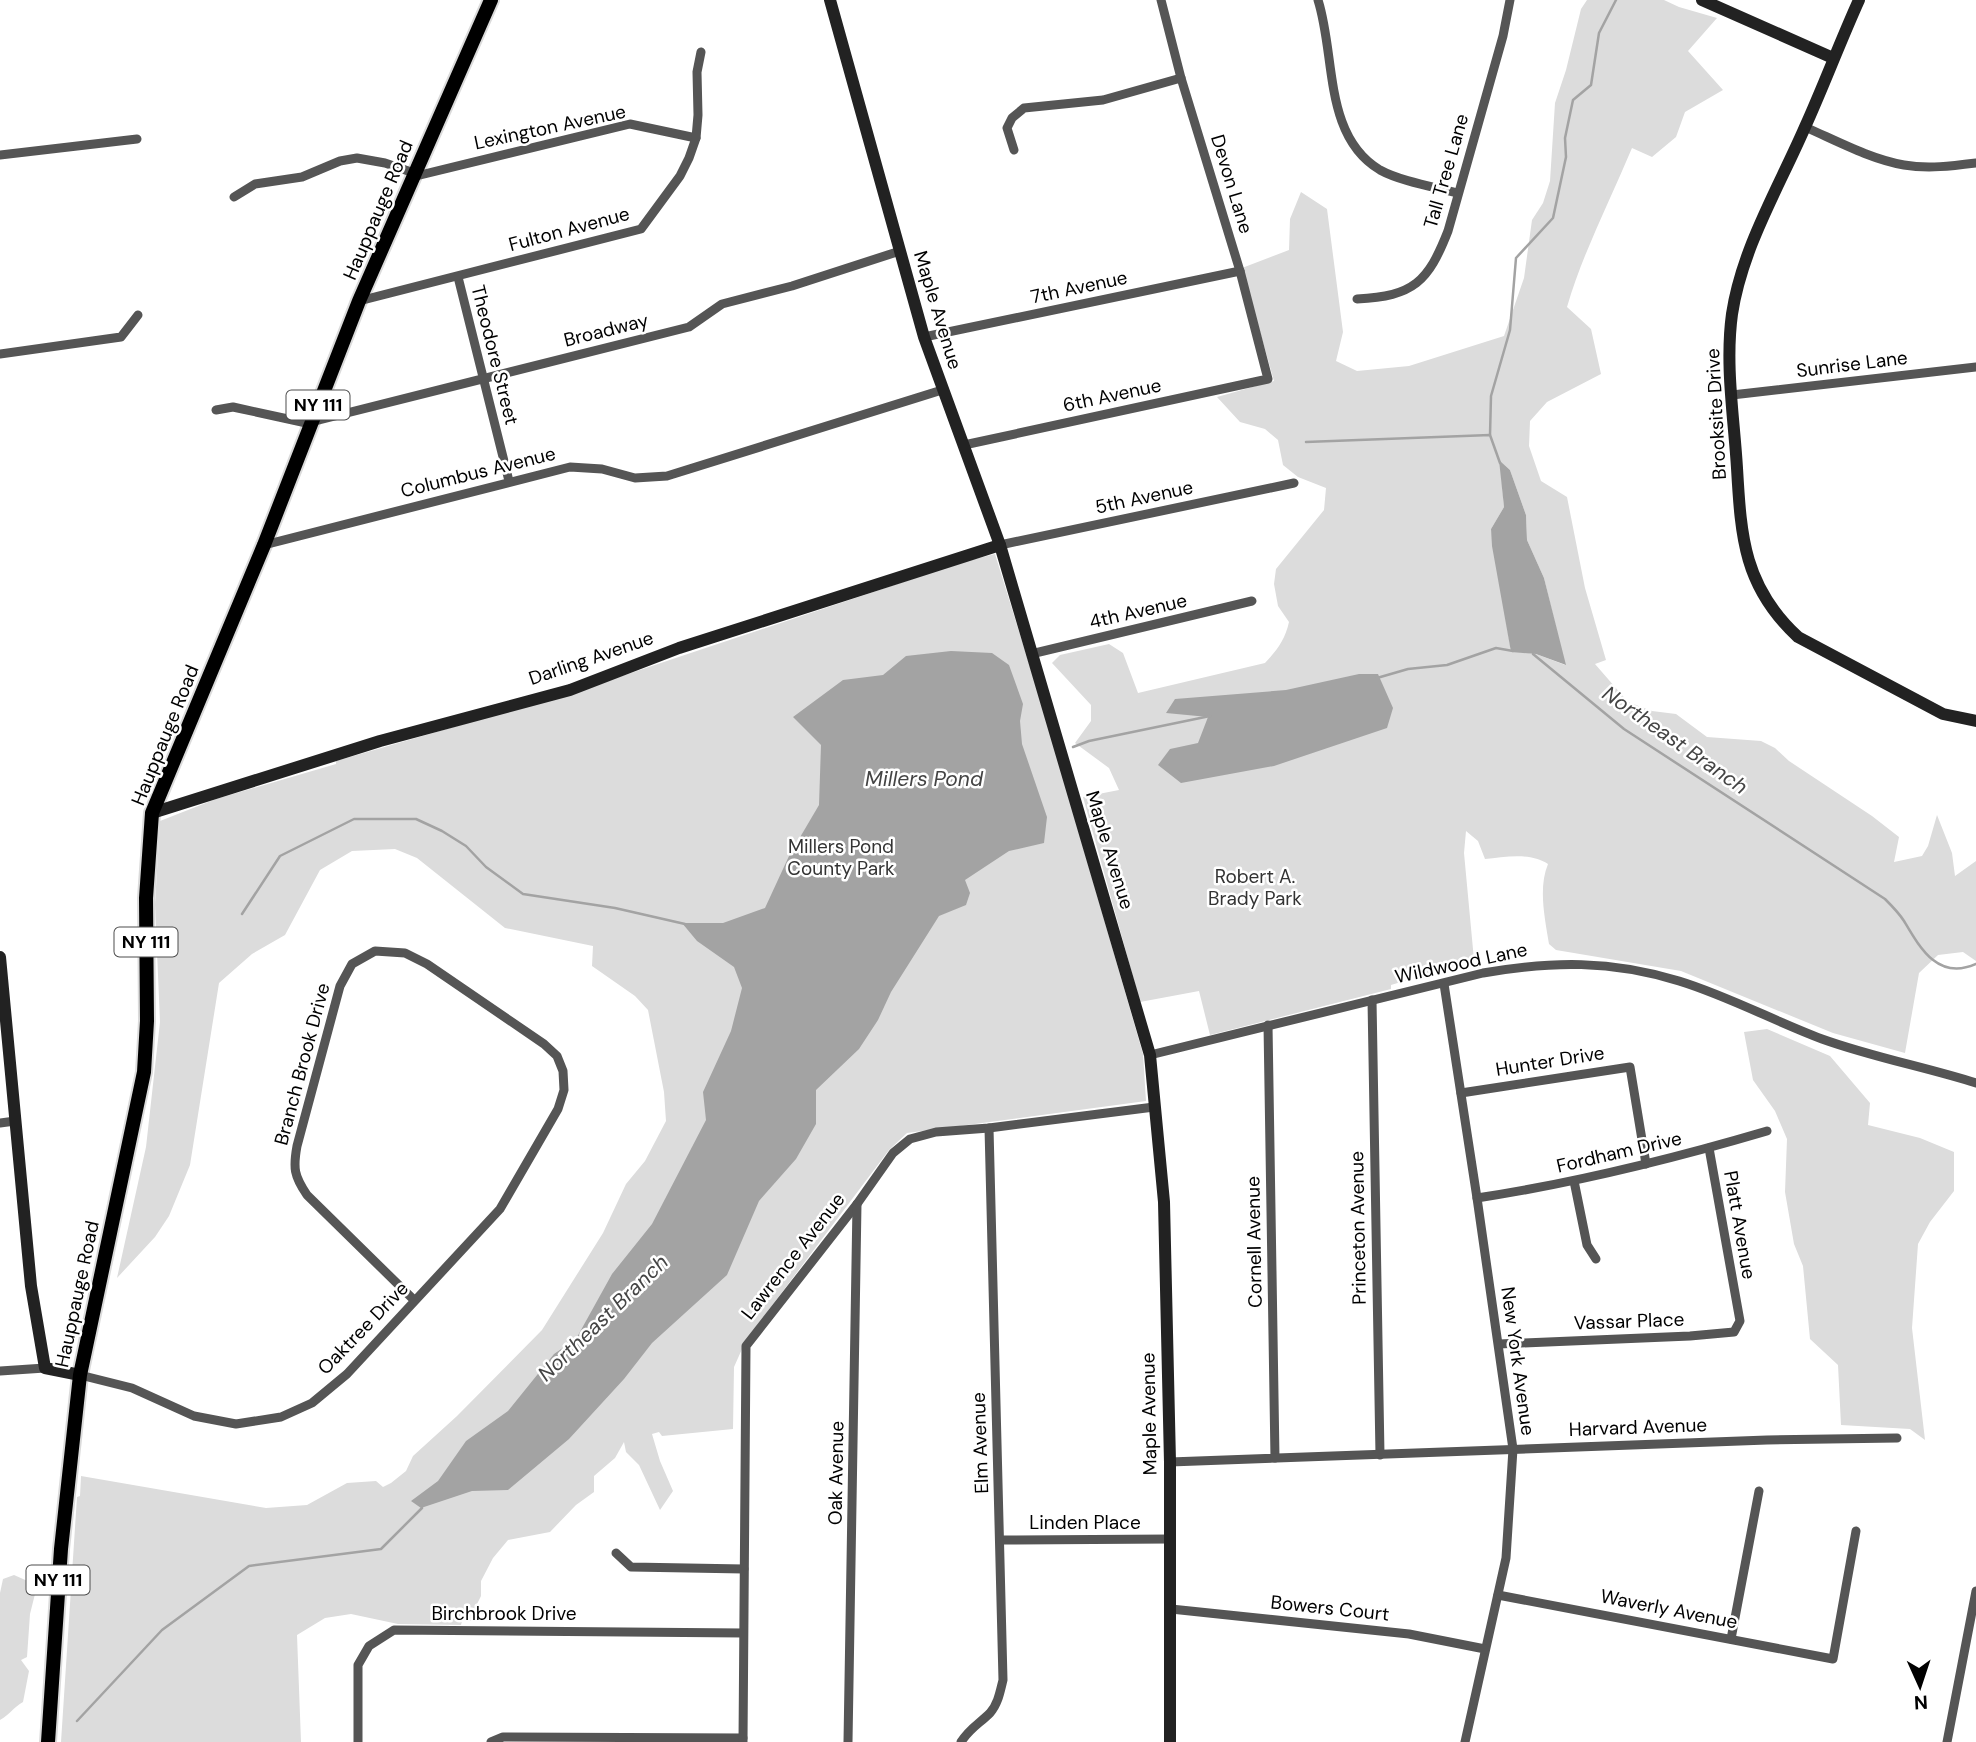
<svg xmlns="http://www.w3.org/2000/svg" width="1976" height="1742" font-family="'DM Sans',sans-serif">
	<rect width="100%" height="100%" fill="#fff"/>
	<!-- green -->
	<g fill="#dcdcdc" fill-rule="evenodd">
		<path d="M1587,0H1664L1679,7L1717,18L1688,51L1723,90L1685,112L1676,137L1652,157L1632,148C1610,201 1583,252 1567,307L1591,329L1601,374L1547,402L1530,421L1529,446L1541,481L1567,497L1585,588L1606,660L1595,664L1628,702L1652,711L1676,714L1707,737L1761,741L1775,748L1789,761L1872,816L1899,837L1894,862L1922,856L1928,846L1937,815L1952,853L1955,876L1976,861V961L1963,952L1938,955L1919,973L1905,1053L1833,1033L1681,971L1556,950L1549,944C1545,919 1538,888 1548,864C1530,852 1505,857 1485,859L1478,841L1466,831L1464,853L1474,960L1391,985V989L1210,1035L1199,991L1140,1002L1083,797L1119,790L1109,768L1075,743L1091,721V705L1052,663L1060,655L1109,644L1123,653L1138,693L1265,663C1277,650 1285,640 1289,622L1278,606L1274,584L1276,569L1324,510L1326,488L1298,477L1283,465L1278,440L1265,429L1240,422L1217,397L1274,381L1242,268L1289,250L1290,219L1301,192L1327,209L1343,332L1336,361L1357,371L1409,366L1504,336L1524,278L1532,220L1543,203L1550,181L1555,103L1566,70L1581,9ZM1500,461L1510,470L1526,515L1527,540L1544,578L1565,665L1536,654L1511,651L1491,529L1504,507Z"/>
		<polygon points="995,554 1044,712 1143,1054 1146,1101 907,1133 889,1150 746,1340 734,1367 733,1429 662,1436 659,1432 652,1434 660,1461 673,1491 660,1510 639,1465 626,1452 624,1442 615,1458 594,1476 594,1492 576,1505 550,1532 508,1540 493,1558 481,1581 481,1596 471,1616 492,1621 462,1621 461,1625 398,1624 351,1614 325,1618 297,1635 301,1742 61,1742 77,1497 80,1496 81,1476 266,1508 307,1505 347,1483 376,1481 383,1487 391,1483 406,1471 413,1456 457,1416 542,1330 603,1233 626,1184 645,1161 666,1121 664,1092 648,1010 635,996 592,966 593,946 505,928 417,858 395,849 352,851 320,870 285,935 252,954 219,983 190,1165 169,1216 155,1237 117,1278 146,1147 160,1022 155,904 160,821 216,799 336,764 336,761 571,693 963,562"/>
		<polygon points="1767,1029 1830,1056 1870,1103 1868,1125 1920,1138 1954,1152 1954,1191 1930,1222 1918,1244 1912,1328 1925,1440 1910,1429 1841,1425 1838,1365 1810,1339 1803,1266 1794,1244 1785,1192 1787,1139 1775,1111 1753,1080 1744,1032"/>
		<path d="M14,1575L32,1583L35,1594L30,1614L27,1657L21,1660L29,1671L23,1702C14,1707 9,1715 0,1720V1593L3,1579Z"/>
	</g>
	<!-- water -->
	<g fill="#a3a3a3">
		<polygon points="1499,460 1510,470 1526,515 1527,540 1544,578 1566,665 1536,654 1511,652 1492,546 1491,529 1504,507"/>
		<polygon points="951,651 992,653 1009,665 1023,704 1020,721 1022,744 1047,817 1044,843 1009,851 965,880 970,893 966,905 939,916 891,992 878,1020 859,1049 816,1090 816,1124 796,1159 759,1201 727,1275 652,1343 624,1379 569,1439 508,1490 472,1491 421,1508 411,1501 438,1481 466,1441 508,1411 554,1354 576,1339 612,1274 652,1224 706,1120 703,1092 731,1031 742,988 734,967 697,941 682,923 723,923 765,908 789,856 819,805 821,745 793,717 843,680 883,675 906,656"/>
		<polygon points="1359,674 1378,674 1393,708 1387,728 1274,766 1181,783 1158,765 1170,749 1198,743 1208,717 1166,713 1175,699 1286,690"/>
	</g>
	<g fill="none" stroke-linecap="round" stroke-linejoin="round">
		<!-- stream -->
		<g stroke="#a3a3a3" stroke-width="2.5">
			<polyline points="1490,435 1491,396 1510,330 1516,258 1553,218 1566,157 1565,138 1573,100 1591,85 1599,33 1616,0"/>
			<polyline points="1306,442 1490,435 1500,463"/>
			<path d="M1533,654L1624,729L1885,899C1892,906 1899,913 1904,921C1920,948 1938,981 1976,964"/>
			<polyline points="1377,678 1408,669 1447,665 1496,648 1513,651"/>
			<polyline points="1073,747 1089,741 1210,716"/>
			<polyline points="242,914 280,856 354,819 416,819 442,831 466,846 486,867 523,894 615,908 685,924"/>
			<polyline points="77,1721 162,1630 249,1566 381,1549 422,1508"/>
		</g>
		<defs>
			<polyline id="primary" points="48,1742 61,1549 80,1375 144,1072 147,1021 146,898 152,813 264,545 359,301 491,0"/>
		</defs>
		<!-- primary casing -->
		<use href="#primary" stroke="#dbdbdb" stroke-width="18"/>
		<!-- street -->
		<g stroke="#555" stroke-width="9">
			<path d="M1318,0C1336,56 1323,136 1380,170C1400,181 1434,187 1457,193"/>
			<path d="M1805,127C1837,141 1870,159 1904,165C1928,169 1952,166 1976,163"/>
			<polyline points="1014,150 1007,128 1012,118 1024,108 1103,100 1181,78"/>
			<polyline points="0,155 137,139"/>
			<polyline points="412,177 630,124 696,138"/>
			<polyline points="234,197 255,184 302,177 340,161 357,158 385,163 414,173"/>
			<polyline points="458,277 509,481"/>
			<path d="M1357,299C1414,296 1428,282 1448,231L1503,36L1510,0"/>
			<polyline points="359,301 641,229 680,176 689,158 696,138 698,115 697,72 701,52"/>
			<polyline points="924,337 1240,271"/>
			<polyline points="0,354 121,337 138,315"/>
			<polyline points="1732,395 1976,367"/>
			<polyline points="216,410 233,407 311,424"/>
			<polyline points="311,422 689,327 722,304 792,286 900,251"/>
			<polyline points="964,445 1268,379 1240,271 1181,78 1161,0"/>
			<polyline points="264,545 570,467 602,469 635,478 667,476 942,390"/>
			<polyline points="1000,545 1294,483"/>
			<polyline points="1031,654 1252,601"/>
			<polyline points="1444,984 1477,1198 1513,1449 1506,1558 1465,1742"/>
			<polyline points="1372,1000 1380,1455"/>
			<polyline points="1268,1025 1275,1458"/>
			<path d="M1150,1055L1483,973C1552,961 1611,960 1679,981C1728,996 1774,1021 1822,1039C1872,1057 1925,1067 1976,1083"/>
			<polyline points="1461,1093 1630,1067 1646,1164"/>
			<polyline points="0,1123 15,1121"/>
			<polyline points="1574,1181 1587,1245 1596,1259"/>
			<path d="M1477,1198C1576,1183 1672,1159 1767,1131"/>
			<polyline points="1499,1344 1690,1336 1734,1332 1740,1321 1709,1148"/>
			<polyline points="0,1371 45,1368"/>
			<path d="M80,1375L132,1388L194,1416L236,1424L281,1417L312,1403L347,1374L500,1209L558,1109L564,1090L563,1071L557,1056L544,1044L427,964L405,953L375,951L352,964L340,986L297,1146C293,1168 294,1176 307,1195L414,1300"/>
			<polyline points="1170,1462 1767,1440 1897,1438"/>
			<polyline points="1000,1540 1170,1539"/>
			<polyline points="616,1553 631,1567 744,1569"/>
			<polyline points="1498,1595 1833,1659 1856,1531"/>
			<polyline points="1171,1609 1409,1634 1485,1649"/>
			<polyline points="1731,1639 1759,1491"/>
			<polyline points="358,1742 358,1665 369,1646 394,1630 743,1633"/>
			<polyline points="491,1742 503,1737 743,1738"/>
			<polyline points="743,1742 746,1346 857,1204 893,1153 910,1139 936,1132 989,1128 1154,1107"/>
			<polyline points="848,1742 857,1204"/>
			<path d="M961,1742C970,1728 979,1724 990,1713C998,1704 1000,1692 1003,1680L989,1128"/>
			<polyline points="1947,1742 1976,1591"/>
		</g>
		<!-- secondary -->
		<g stroke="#222" stroke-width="12">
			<polyline points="830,0 924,337 1000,545 1150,1055 1164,1202 1170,1462 1170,1742"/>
			<polyline points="1702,0 1833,58"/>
			<path d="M1859,0C1840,42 1824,85 1805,127C1779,187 1742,248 1732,314C1725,365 1734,418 1737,468C1741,538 1744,587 1798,637L1943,714L1976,721"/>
			<polyline points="152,813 380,741 570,690 679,648 1000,545"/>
			<polyline points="0,957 31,1286 45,1368 80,1375"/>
		</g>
		<!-- primary -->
		<use href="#primary" stroke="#000" stroke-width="14"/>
	</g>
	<g text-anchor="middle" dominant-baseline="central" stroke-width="5" stroke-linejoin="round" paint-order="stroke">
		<!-- shield labels -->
		<g fill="#fff" stroke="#4c4c4c" stroke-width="2">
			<rect x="286.5" y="390.5" width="63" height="29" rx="5"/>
			<rect x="114.5" y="927.5" width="63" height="29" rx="5"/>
			<rect x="26.5" y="1565.5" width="63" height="29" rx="5"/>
		</g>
		<g font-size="18" font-weight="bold" fill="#000">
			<text x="318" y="405">NY 111</text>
			<text x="146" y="942">NY 111</text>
			<text x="58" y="1580">NY 111</text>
		</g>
		<!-- street labels -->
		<g font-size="19" fill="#000" stroke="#fff">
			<text transform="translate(550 127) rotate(-12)">Lexington Avenue</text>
			<text transform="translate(1446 171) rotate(-74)">Tall Tree Lane</text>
			<text transform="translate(1232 184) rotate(73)">Devon Lane</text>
			<text transform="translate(378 210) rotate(-67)">Hauppauge Road</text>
			<text transform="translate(569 229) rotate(-15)">Fulton Avenue</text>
			<text transform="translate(1079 287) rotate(-12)">7th Avenue</text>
			<text transform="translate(938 310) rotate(73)">Maple Avenue</text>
			<text transform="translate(606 330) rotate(-14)">Broadway</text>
			<text transform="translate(495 355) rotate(76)">Theodore Street</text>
			<text transform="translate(1852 364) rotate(-7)">Sunrise Lane</text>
			<text transform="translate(1112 395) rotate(-12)">6th Avenue</text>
			<text transform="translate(1716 414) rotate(-93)">Brooksite Drive</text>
			<text transform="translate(478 472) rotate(-14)">Columbus Avenue</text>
			<text transform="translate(1144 497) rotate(-12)">5th Avenue</text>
			<text transform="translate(1138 611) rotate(-13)">4th Avenue</text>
			<text transform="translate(591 658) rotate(-19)">Darling Avenue</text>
			<text transform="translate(165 735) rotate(-68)">Hauppauge Road</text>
			<text transform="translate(1110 850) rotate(73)">Maple Avenue</text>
			<text transform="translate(1461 963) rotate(-12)">Wildwood Lane</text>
			<text transform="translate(1550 1061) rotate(-9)">Hunter Drive</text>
			<text transform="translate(302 1064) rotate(-75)">Branch Brook Drive</text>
			<text transform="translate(1619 1152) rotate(-13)">Fordham Drive</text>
			<text transform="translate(1740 1225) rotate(80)">Platt Avenue</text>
			<text transform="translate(1358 1228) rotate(-91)">Princeton Avenue</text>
			<text transform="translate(1254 1242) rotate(-91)">Cornell Avenue</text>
			<text transform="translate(793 1256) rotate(-52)">Lawrence Avenue</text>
			<text transform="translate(77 1294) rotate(-78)">Hauppauge Road</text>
			<text transform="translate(1629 1321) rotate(-2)">Vassar Place</text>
			<text transform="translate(363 1328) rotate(-46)">Oaktree Drive</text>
			<text transform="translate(1518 1361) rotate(82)">New York Avenue</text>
			<text transform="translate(1149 1414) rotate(-91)">Maple Avenue</text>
			<text transform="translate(1638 1427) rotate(-2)">Harvard Avenue</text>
			<text transform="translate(980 1443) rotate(-92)">Elm Avenue</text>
			<text transform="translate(836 1473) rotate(-89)">Oak Avenue</text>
			<text x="1085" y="1522">Linden Place</text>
			<text transform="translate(1330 1608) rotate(6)">Bowers Court</text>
			<text transform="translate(1669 1609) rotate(11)">Waverly Avenue</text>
			<text x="504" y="1613">Birchbrook Drive</text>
		</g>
		<!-- park labels -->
		<g font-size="19" fill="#333" stroke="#fff">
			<text x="841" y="846">Millers Pond<tspan x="841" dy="22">County Park</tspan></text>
			<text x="1255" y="876">Robert A.<tspan x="1255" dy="22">Brady Park</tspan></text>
		</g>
		<!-- water labels -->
		<g font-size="21" font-style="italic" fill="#444" stroke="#fff">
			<text transform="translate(1675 740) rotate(35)">Northeast Branch</text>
			<text x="924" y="779">Millers Pond</text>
			<text transform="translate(603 1318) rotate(-44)">Northeast Branch</text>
		</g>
	</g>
	<!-- north arrow -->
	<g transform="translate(1920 1686) rotate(177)" stroke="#ffffff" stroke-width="5" paint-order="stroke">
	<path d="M0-5L12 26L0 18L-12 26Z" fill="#000000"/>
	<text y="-10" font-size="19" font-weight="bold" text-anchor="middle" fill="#000000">N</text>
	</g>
</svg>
